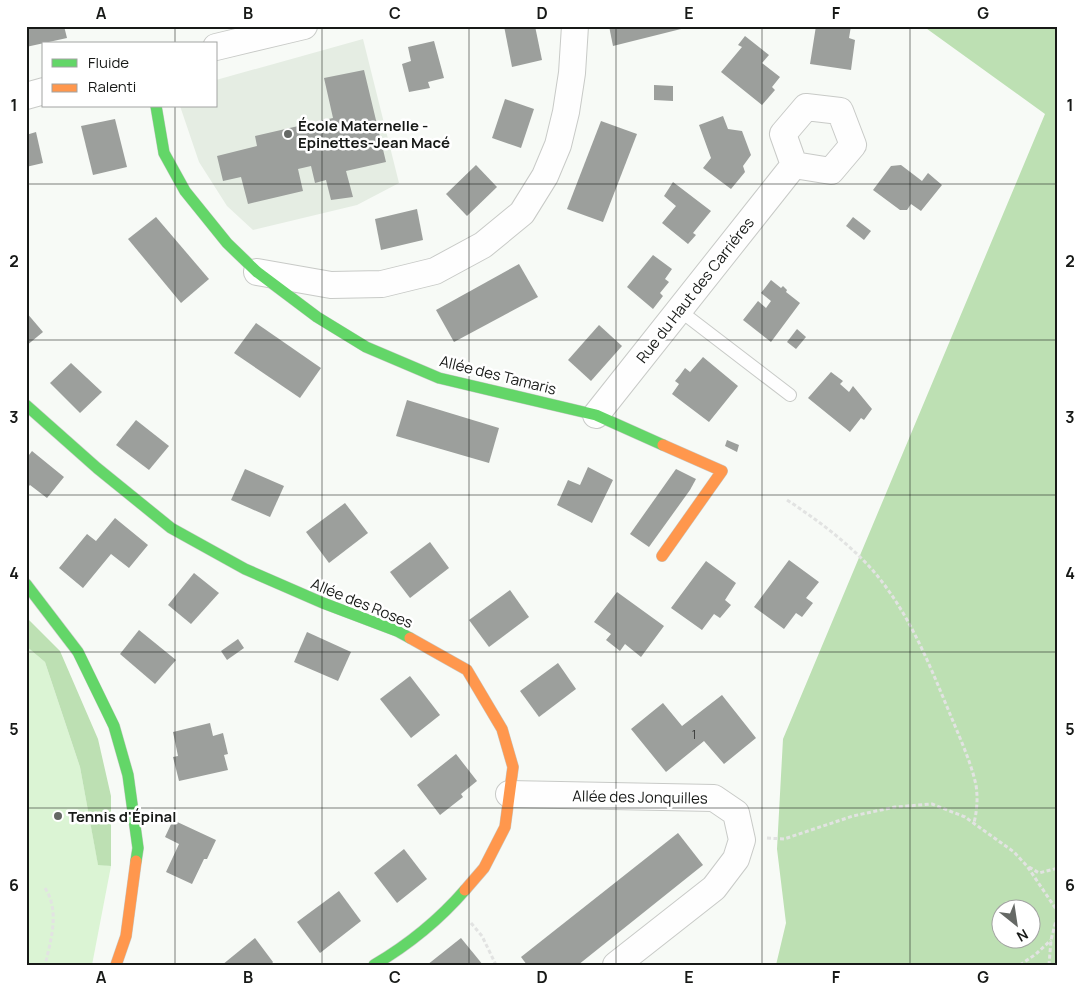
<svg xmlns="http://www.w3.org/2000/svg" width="1084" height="991" font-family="Manrope,sans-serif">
	<rect width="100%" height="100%" fill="#f7faf6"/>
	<!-- built -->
	<polygon fill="#e5ede3" points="363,39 399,183 357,205 253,230 227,206 199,162 180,106 216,106 216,80"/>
	<!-- green -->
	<polygon fill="#dbf4d4" points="26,646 45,662 80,767 98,864 111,866 92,965 26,965"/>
	<!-- forest -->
	<g fill="#bde0b3" fill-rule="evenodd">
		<path d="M923,26H1058V965H776L786,923L777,849L783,739L1045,114ZM1002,908H1032V938H1002Z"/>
		<polygon points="26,617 60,651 98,739 111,796 111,866 98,865 80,767 45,662 26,646"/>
	</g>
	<!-- building -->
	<g fill="#9c9f9c">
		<polygon points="26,26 64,26 67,38 26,47"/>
		<polygon points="504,26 535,26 542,60 512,67"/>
		<polygon points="609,26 689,26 689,27 613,46"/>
		<polygon points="816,26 851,26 849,38 855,40 851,70 810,64"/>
		<polygon points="745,36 769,55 762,63 780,77 772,87 775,90 762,105 721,72 742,47 738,45"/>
		<polygon points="434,41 444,78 428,82 430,88 409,92 402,64 411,61 408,47"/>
		<polygon points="364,70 386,162 346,171 353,197 331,200 326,180 315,183 311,166 298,169 303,191 248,204 241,177 223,181 217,156 257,146 255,136 333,118 324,78"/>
		<polygon points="654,85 673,86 673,101 654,100"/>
		<polygon points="505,99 534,109 521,148 492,138"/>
		<polygon points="723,116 728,129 742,131 751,155 743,166 745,172 731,189 703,168 711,158 699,125"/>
		<polygon points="115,119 127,167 93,175 81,126"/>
		<polygon points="601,121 637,134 603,222 567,209"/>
		<polygon points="36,132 43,163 26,167 26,135"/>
		<polygon points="476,165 497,187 467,216 446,194"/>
		<polygon points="901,165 922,181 928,173 942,185 921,211 911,204 907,210 900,210 873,190 891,166"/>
		<polygon points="673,182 711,211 693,233 696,235 688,244 662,223 676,206 664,196"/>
		<polygon points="417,209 423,240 381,250 375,219"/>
		<polygon points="156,217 209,279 181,303 128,239"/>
		<polygon points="853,217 871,231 864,240 846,226"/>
		<polygon points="653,255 672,269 665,279 669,282 660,293 663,296 653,309 627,287"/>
		<polygon points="519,264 538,297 454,342 436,310"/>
		<polygon points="771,280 781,288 783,286 787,290 786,292 800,303 771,342 743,320 758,301 766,308 771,301 761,293"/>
		<polygon points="26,312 43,332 26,346"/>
		<polygon points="256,323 321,368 300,398 234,353"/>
		<polygon points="599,325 622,346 591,381 568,360"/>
		<polygon points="797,329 806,337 796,349 787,342"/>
		<polygon points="703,357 738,386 709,422 672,394 679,384 675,381 680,375 685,368 690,372"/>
		<polygon points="71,363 102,392 80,413 50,383"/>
		<polygon points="831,372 843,381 840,384 849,392 853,386 872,409 864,420 861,418 850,432 808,398"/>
		<polygon points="407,400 499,428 489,463 396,436"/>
		<polygon points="136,420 169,446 149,470 116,445"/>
		<polygon points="727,440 739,445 737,452 725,446"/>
		<polygon points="32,451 64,477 47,498 30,485 26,489 26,459"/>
		<polygon points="588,467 613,480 592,523 557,505 568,480 580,485"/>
		<polygon points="245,469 284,486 270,517 231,500"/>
		<polygon points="676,469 696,479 690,490 649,547 630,534"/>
		<polygon points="345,503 368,533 329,563 306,532"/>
		<polygon points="115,518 148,545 129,568 111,554 83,588 59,568 87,534 96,541"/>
		<polygon points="430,542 449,568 410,598 390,572"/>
		<polygon points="789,560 819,582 806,598 813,603 802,617 796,613 784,629 754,607"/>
		<polygon points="706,561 736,583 725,600 731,605 720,618 714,614 702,630 671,608"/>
		<polygon points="194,573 219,593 191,624 168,605"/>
		<polygon points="510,590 529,617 489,647 469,620"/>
		<polygon points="617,592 664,626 641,657 625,644 620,651 606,640 611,634 594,622"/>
		<polygon points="139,630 176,660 155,684 120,654"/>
		<polygon points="307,632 351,652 338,681 294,662"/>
		<polygon points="238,639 244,648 227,660 221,651"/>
		<polygon points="558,663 576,689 539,717 520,691"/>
		<polygon points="410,676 440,715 411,738 380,699"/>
		<polygon points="722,695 756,738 724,764 704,741 666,772 631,729 663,703 682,726"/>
		<polygon points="210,723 213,736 223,733 228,754 224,755 228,770 179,781 173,757 178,756 173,732"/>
		<polygon points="456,754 477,781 461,794 463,797 440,815 417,785"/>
		<polygon points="173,820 216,840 207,859 204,859 192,884 166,872 179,844 165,837"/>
		<polygon points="678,833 703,865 578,965 527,965 521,957"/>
		<polygon points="404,849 427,879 397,903 374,873"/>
		<polygon points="339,891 361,921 320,953 297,922"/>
		<polygon points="255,938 273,962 271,965 222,965"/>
		<polygon points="461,938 483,965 427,965"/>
	</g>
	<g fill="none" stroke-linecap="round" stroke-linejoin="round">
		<defs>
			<polyline id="lane" points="679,310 790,395"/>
			<g id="street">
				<polyline points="216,47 304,26"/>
				<polyline points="26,96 44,91"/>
				<polyline points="257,272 331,285 382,284 435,271 483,245 522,213 545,176 558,145 566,112 572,73 575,26"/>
				<polyline points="596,415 794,165 831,171 853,145 840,111 806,107 783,134 794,165"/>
				<polyline points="509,794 714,798 736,813 742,840 736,859 714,888 616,965"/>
			</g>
			<g id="fast">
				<polyline points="156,106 164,153 185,191 227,243 257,272 317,317 366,347 439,378 596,415 663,445"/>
				<polyline points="26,405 97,468 171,528 245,569 323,603 397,631 410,638"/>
				<polyline points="26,584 78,652 114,726 128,775 138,848 136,861"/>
				<path d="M374,965C408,945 439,920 465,890"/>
			</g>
			<g id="slow">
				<polyline points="662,556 722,471 663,445"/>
				<polyline points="410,638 467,670 502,729 513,767 505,827 484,868 465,890"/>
				<polyline points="116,965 126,936 136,861"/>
			</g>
		</defs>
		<!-- lane casing -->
		<use href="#lane" stroke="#c8cac7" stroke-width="14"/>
		<!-- street casing -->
		<use href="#street" stroke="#c8cac7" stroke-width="28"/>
		<!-- fast casing -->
		<use href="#fast" stroke="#c8cac7" stroke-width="12"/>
		<!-- slow casing -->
		<use href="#slow" stroke="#c8cac7" stroke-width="12"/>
		<!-- path -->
		<g stroke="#e2e3e2" stroke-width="3" stroke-dasharray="4 2.5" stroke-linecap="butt">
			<path d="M787,500C816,519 843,539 867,564C907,607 928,661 950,714C959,736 971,762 976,785C978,799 977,810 974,823"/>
			<polyline points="767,838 784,839 853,816 895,807 932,804 965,817 1014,852 1027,866 1058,912"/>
			<polyline points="1029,867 1039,873 1058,868"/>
			<path d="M45,888C60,911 51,940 45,965"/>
			<polyline points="471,923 482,936 496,965"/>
			<polyline points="1020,965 1036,954 1051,940"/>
			<polyline points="1049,965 1051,940 1058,913"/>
		</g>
		<!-- lane -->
		<use href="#lane" stroke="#fefefe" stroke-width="12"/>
		<!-- street -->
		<use href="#street" stroke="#fefefe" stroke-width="26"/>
		<!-- fast -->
		<use href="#fast" stroke="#63d668" stroke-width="11"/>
		<!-- slow -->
		<use href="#slow" stroke="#ff974d" stroke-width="11"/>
	</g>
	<!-- grid -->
	<path fill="none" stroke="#171917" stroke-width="1" stroke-opacity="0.55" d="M175,26V44M322,26V965M469,26V965M616,26V965M762,26V965M910,26V965M175,106V965M26,184H1058M26,340H1058M26,495H1058M26,652H1058M26,808H1058"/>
	<!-- markers -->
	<g fill="#656865" stroke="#fff" stroke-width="2">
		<circle cx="288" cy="134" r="5"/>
		<circle cx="58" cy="816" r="5"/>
	</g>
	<g text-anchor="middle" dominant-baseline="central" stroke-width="5" stroke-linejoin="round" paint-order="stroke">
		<!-- number labels -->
		<g font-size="12" fill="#383a38">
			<text x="694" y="734">1</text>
		</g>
		<!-- poi labels -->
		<g font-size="15" font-weight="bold" fill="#171917" stroke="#fff" text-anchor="start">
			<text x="298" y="125">École Maternelle -<tspan x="298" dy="17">Epinettes-Jean Macé</tspan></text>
			<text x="68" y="816">Tennis d'Épinal</text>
		</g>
		<!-- street labels -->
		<g font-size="15" fill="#171917" stroke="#fff">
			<text transform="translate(695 290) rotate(-52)">Rue du Haut des Carriéres</text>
			<text transform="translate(498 375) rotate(14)">Allée des Tamaris</text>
			<text transform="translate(362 603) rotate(22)">Allée des Roses</text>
			<text transform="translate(640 797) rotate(1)">Allée des Jonquilles</text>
		</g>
	</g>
	<!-- border -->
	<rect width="1084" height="991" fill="none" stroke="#ffffff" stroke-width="55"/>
	<!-- legend -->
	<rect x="42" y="42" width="175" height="65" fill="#ffffff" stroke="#a2a3a2"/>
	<rect x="52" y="59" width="25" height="8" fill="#63d668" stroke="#a2a3a2"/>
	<text x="88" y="68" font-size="15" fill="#171917">Fluide</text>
	<rect x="52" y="84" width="25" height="8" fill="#ff974d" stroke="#a2a3a2"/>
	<text x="88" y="92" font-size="15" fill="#171917">Ralenti</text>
	<!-- north arrow -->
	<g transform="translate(1016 924) rotate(150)"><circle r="24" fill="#ffffff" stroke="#a2a3a2"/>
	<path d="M0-4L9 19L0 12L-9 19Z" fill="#656865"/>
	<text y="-8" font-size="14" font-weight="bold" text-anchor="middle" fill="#171917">N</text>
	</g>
	<rect x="28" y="28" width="1028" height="936" fill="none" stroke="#171917" stroke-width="2"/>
	<g font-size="16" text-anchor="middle" font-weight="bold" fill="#171917">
		<text x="101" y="19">A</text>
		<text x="248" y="19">B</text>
		<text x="395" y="19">C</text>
		<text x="542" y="19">D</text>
		<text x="689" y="19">E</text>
		<text x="836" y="19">F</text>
		<text x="983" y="19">G</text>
		<text x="14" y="111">1</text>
		<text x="1070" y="111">1</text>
		<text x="14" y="267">2</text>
		<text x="1070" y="267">2</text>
		<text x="14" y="423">3</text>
		<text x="1070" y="423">3</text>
		<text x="14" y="579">4</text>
		<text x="1070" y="579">4</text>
		<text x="14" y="735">5</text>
		<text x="1070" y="735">5</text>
		<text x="14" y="891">6</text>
		<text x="1070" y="891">6</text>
		<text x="101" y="983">A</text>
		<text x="248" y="983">B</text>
		<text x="395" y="983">C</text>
		<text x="542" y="983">D</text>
		<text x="689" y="983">E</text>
		<text x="836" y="983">F</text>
		<text x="983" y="983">G</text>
	</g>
</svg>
